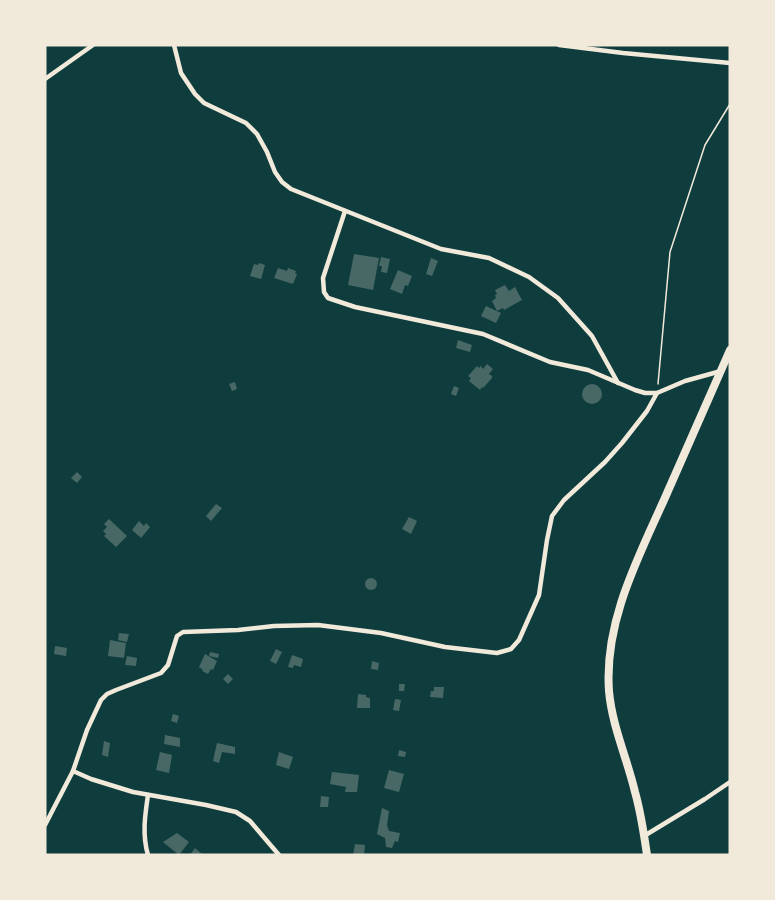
<svg xmlns="http://www.w3.org/2000/svg" width="775" height="900" font-family="'PT Sans Narrow',sans-serif">
	<rect width="100%" height="100%" fill="#0f3d3e"/>
	<!-- building -->
	<g fill="#486865">
		<polygon points="354,254 379,258 373,290 348,285"/>
		<polygon points="381,257 390,259 387,273 381,272 382,266 379,266"/>
		<polygon points="431,258 438,261 432,276 426,274"/>
		<polygon points="259,263 265,265 261,279 250,276 254,264 258,265"/>
		<polygon points="278,268 287,271 288,268 296,271 295,273 297,274 293,284 274,278"/>
		<polygon points="398,270 412,276 408,286 405,285 402,294 390,289"/>
		<polygon points="505,285 509,291 515,287 522,300 504,310 503,308 497,311 492,301 496,298 495,295 497,294 495,290"/>
		<polygon points="486,306 501,313 496,323 481,316"/>
		<polygon points="458,340 472,345 470,352 456,348"/>
		<polygon points="487,364 493,369 489,374 492,376 492,378 483,388 482,387 480,390 469,381 471,378 468,376 477,366 479,368 481,366 483,369"/>
		<polygon points="235,382 237,389 232,391 229,384"/>
		<circle cx="592" cy="394" r="10"/>
		<polygon points="454,386 459,388 456,396 451,394"/>
		<polygon points="77,472 82,477 77,483 71,478"/>
		<polygon points="216,504 222,508 211,521 206,516"/>
		<polygon points="409,517 417,521 411,534 402,529"/>
		<polygon points="109,519 127,536 116,547 104,536 106,534 103,531 107,527 104,524"/>
		<polygon points="139,521 144,526 146,523 150,527 141,538 132,530"/>
		<circle cx="371" cy="584" r="6"/>
		<polygon points="119,633 129,634 127,642 118,640"/>
		<polygon points="110,640 126,643 124,658 108,656"/>
		<polygon points="55,646 67,648 66,656 54,654"/>
		<polygon points="276,649 282,652 276,664 270,661"/>
		<polygon points="210,652 219,654 218,658 209,656"/>
		<polygon points="205,654 217,661 213,670 211,669 208,674 202,671 203,670 199,667"/>
		<polygon points="292,655 303,659 301,667 294,665 293,668 288,667"/>
		<polygon points="127,656 137,658 136,666 125,665"/>
		<polygon points="372,661 379,663 378,670 371,669"/>
		<polygon points="228,674 233,679 228,684 223,679"/>
		<polygon points="399,684 405,684 404,691 399,691"/>
		<polygon points="434,687 444,687 443,698 430,697 431,691 434,691"/>
		<polygon points="358,694 366,695 366,697 370,698 370,708 357,708"/>
		<polygon points="395,699 401,700 399,711 393,710"/>
		<polygon points="173,714 179,716 177,723 171,721"/>
		<polygon points="165,735 180,738 180,747 164,744"/>
		<polygon points="104,741 110,743 108,757 102,755"/>
		<polygon points="217,743 235,747 235,754 222,752 219,763 213,761"/>
		<polygon points="399,750 406,752 405,757 398,756"/>
		<polygon points="160,752 172,755 169,773 156,770"/>
		<polygon points="279,752 293,757 289,769 276,765"/>
		<polygon points="389,770 404,774 399,792 384,788"/>
		<polygon points="332,772 359,775 357,792 345,792 346,787 330,784"/>
		<polygon points="321,796 329,797 328,807 320,807"/>
		<polygon points="382,808 389,811 387,825 389,831 400,833 398,842 395,841 392,848 386,847 385,838 377,834"/>
		<polygon points="177,833 189,842 179,855 163,842"/>
		<polygon points="355,844 365,845 364,855 353,855"/>
		<polygon points="195,848 203,855 190,855"/>
	</g>
	<g fill="none" stroke-linecap="round" stroke-linejoin="round">
		<!-- path -->
		<polyline stroke="#f1e9da" stroke-width="1.5" points="658,384 670,252 705,145 730,104"/>
		<!-- minor -->
		<g stroke="#f1e9da" stroke-width="4.5">
			<polyline points="174,45 181,73 195,94 204,103 246,123 257,134 267,152 275,172 282,182 291,189 441,249 489,258 529,277 558,298 592,336 618,383"/>
			<polyline points="559,45 623,53 730,63"/>
			<polyline points="45,79 93,45"/>
			<polyline points="345,211 323,278 324,292 328,298 355,307 483,334 550,362 588,370 635,390 645,393 657,393 685,381 721,371"/>
			<polyline points="73,771 91,779 133,792 206,805 236,812 250,821 279,855"/>
			<polyline points="45,825 73,771 87,730 101,700 107,694 116,690 161,673 168,665 177,636 183,632 238,630 274,626 318,625 381,633 445,647 497,653 511,649 519,640 539,595 547,540 552,516 564,500 605,462 622,443 647,411 657,393"/>
			<polyline points="644,836 705,799 730,782"/>
			<path d="M148,855C142,835 145,815 148,795"/>
		</g>
		<!-- primary -->
		<path stroke="#f1e9da" stroke-width="8" d="M647,855C644,834 641,813 635,792C627,758 612,726 609,691C604,623 637,560 664,500C686,450 708,400 730,350"/>
	</g>
	<!-- border -->
	<rect width="775" height="900" fill="none" stroke="#f1e9da" stroke-width="93"/>
</svg>
